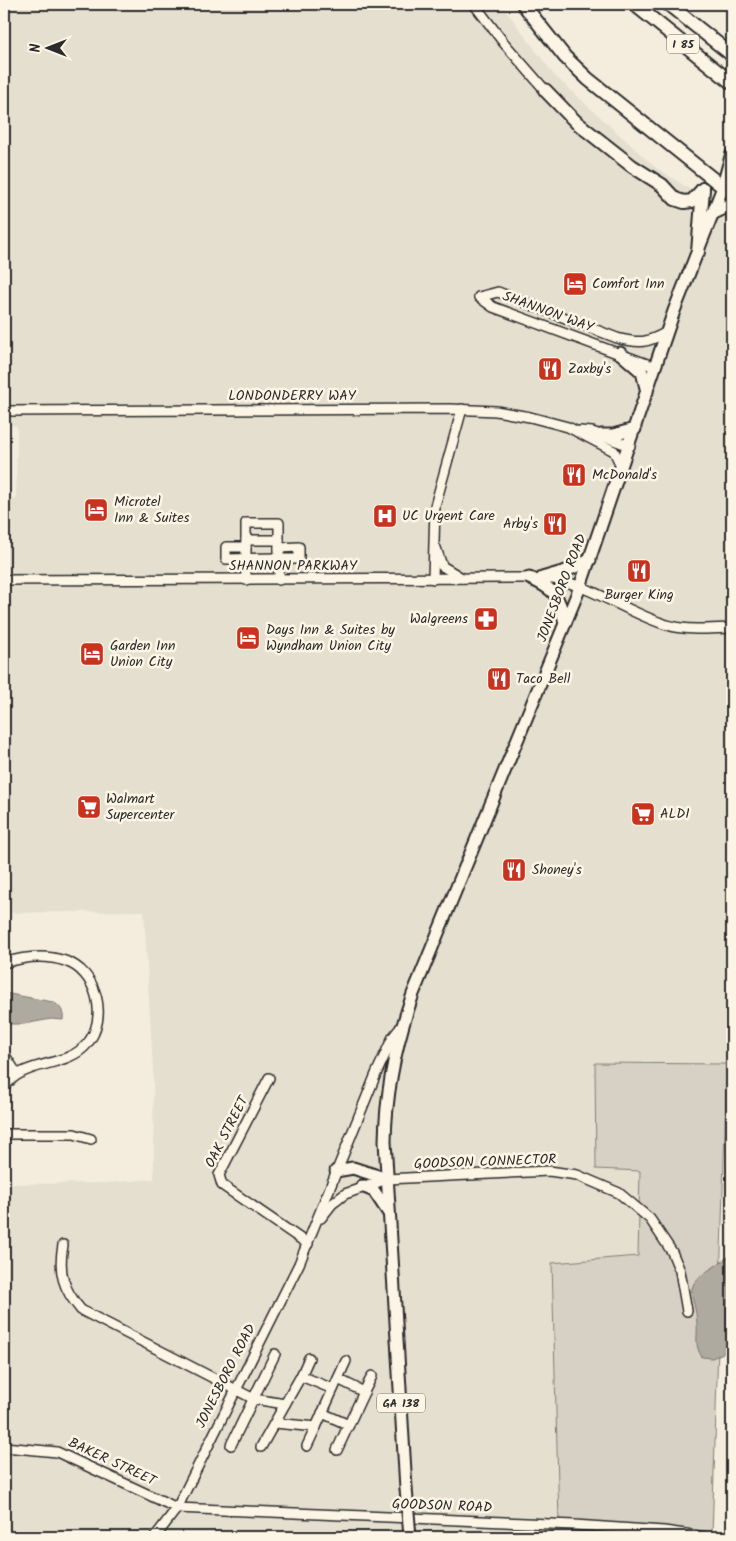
<svg xmlns="http://www.w3.org/2000/svg" width="736" height="1541" font-family="Kalam,sans-serif">
	<rect width="100%" height="100%" fill="#f4edde"/>
	<filter id="ink" filterUnits="userSpaceOnUse"><feTurbulence type="fractalNoise" baseFrequency=".02" numOctaves="2"/><feDisplacementMap in="SourceGraphic" scale="10" xChannelSelector="R" yChannelSelector="G"/><feConvolveMatrix kernelMatrix="1 2 1 2 8 2 1 2 1" color-interpolation-filters="sRGB"/></filter>
	<g filter="url(#ink)">
		<!-- built -->
		<polygon fill="#e5dfd0" points="4,4 501,4 554,75 655,167 732,216 732,1064 596,1063 596,1168 640,1170 638,1257 552,1264 559,1522 712,1537 4,1537 4,1184 104,1183 154,1179 153,1069 144,911 4,913 4,502 16,499 17,426 4,425"/>
		<!-- green -->
		<polygon fill="#d6d1c4" stroke="#807e78" points="595,1063 727,1064 712,1536 559,1522 552,1263 638,1256 640,1171 596,1169"/>
		<!-- water -->
		<g fill="#afaaa0" stroke="#7a7771">
			<path d="M4,993L53,1002C61,1007 64,1011 63,1020L51,1019L24,1024H4Z"/>
			<path d="M732,1255V1349L712,1358L702,1357C694,1345 698,1338 697,1324C696,1293 679,1289 712,1268C719,1264 725,1258 732,1255Z"/>
		</g>
		<g fill="none" stroke-linecap="round" stroke-linejoin="round">
			<defs>
				<g id="minor">
					<polyline points="474,4 504,43 545,90"/>
					<path d="M479,297L498,292L617,338C640,344 647,343 667,332"/>
					<polyline points="479,297 493,307 655,367"/>
					<polyline points="4,411 450,409 496,411 530,417 568,427 614,451 622,468"/>
					<polyline points="580,431 592,432 630,446"/>
					<polyline points="246,540 279,540"/>
					<polyline points="246,547 226,547 226,559 279,558"/>
					<polyline points="279,548 299,547 299,559 279,559"/>
					<polyline points="436,548 442,566 462,578"/>
					<path d="M546,578C587,582 627,613 667,625C688,631 711,629 732,628"/>
					<polyline points="433,579 435,506 462,409"/>
					<polyline points="4,580 533,578"/>
					<polyline points="246,580 246,523 279,523 279,580"/>
					<polyline points="4,1054 17,1074"/>
					<polyline points="269,1078 219,1175 222,1185 308,1244"/>
					<path d="M4,1088C22,1059 66,1069 87,1044C109,1018 97,971 65,961C45,954 23,957 4,963"/>
					<polyline points="4,1134 74,1134 91,1139"/>
					<polyline points="321,1218 332,1204 345,1194 387,1179 549,1171 577,1175 619,1193 650,1219 672,1252 680,1271 687,1311"/>
					<path d="M63,1245C58,1272 63,1289 81,1310L254,1399L285,1404L261,1447"/>
					<polyline points="301,1376 309,1358"/>
					<polyline points="338,1379 364,1392 372,1376"/>
					<polyline points="285,1404 301,1376 333,1389"/>
					<polyline points="322,1413 349,1425"/>
					<polyline points="275,1423 316,1427 307,1446"/>
					<polyline points="316,1427 346,1361"/>
					<polyline points="231,1445 275,1354"/>
					<polyline points="4,1447 57,1452 177,1508 574,1525 664,1531 706,1537"/>
					<polyline points="337,1450 364,1392"/>
					<polyline points="155,1537 177,1508 299,1264 376,1074 393,1037 401,1027"/>
				</g>
				<g id="major">
					<polyline points="620,353 642,372 647,392"/>
					<polyline points="601,435 613,435 635,429"/>
					<path d="M529,578C555,589 559,595 565,623"/>
					<polyline points="542,578 566,571 590,560"/>
					<polyline points="336,1171 353,1168 387,1179"/>
					<polyline points="362,1186 374,1191 388,1212"/>
					<path d="M406,1488L385,1141C386,1090 396,1042 413,994L580,587L674,311L723,187"/>
				</g>
				<g id="highway">
					<polyline points="523,4 565,57 588,79 723,187 732,192"/>
					<polyline points="634,4 732,83"/>
					<polyline points="668,4 732,55"/>
					<polyline points="545,90 576,122 632,166 662,185 675,199 684,202 692,201 703,189"/>
					<polyline points="723,187 732,155"/>
					<polyline points="713,213 732,204"/>
					<polyline points="698,252 703,189"/>
				</g>
			</defs>
			<!-- minor casing -->
			<use href="#minor" stroke="#2b2b2b" stroke-width="12"/>
			<!-- major casing -->
			<use href="#major" stroke="#2b2b2b" stroke-width="15"/>
			<!-- highway casing -->
			<use href="#highway" stroke="#2b2b2b" stroke-width="16"/>
			<!-- minor -->
			<use href="#minor" stroke="#fcf5e5" stroke-width="9"/>
			<!-- major -->
			<use href="#major" stroke="#fcf5e5" stroke-width="11"/>
			<!-- highway -->
			<use href="#highway" stroke="#fcf5e5" stroke-width="12"/>
			<defs>
				<polyline id="major-bridge" points="406,1488 410,1537"/>
			</defs>
			<!-- major-bridge casing -->
			<use href="#major-bridge" stroke="#2b2b2b" stroke-width="15" stroke-linecap="butt"/>
			<!-- major-bridge -->
			<use href="#major-bridge" stroke="#fcf5e5" stroke-width="11"/>
		</g>
	</g>
	<!-- icons -->
	<defs>
		<symbol id="hotel-square" viewBox="-11 -11 22 22"><rect x="-9" y="-9" width="18" height="18" rx="4" fill="#c8321e" stroke="#fcf5e5"/><path d="M-6-4.5h1.5V1H6V5H4.5V3h-9V5H-6ZM-4 0a1.8 1.8 0 1 1 3.6 0ZM.5 0V-2.5h3Q6-2.5 6 0Z" fill="#fff"/></symbol>
		<symbol id="restaurant-square" viewBox="-11 -11 22 22"><rect x="-9" y="-9" width="18" height="18" rx="4" fill="#c8321e" stroke="#fcf5e5"/><path d="M-5-6h1v4h1v-4h1v4h1v-4h1v5L-1.5 .5V6h-2V.5L-5-1ZM5-6V6H3V1.5H1.5Q1.5-4 5-6Z" fill="#fff"/></symbol>
		<symbol id="hospital-square" viewBox="-11 -11 22 22"><rect x="-9" y="-9" width="18" height="18" rx="4" fill="#c8321e" stroke="#fcf5e5"/><path d="M-5-5h3v3.5h4V-5h3V5h-3V1.5h-4V5h-3Z" fill="#fff"/></symbol>
		<symbol id="pharmacy-square" viewBox="-11 -11 22 22"><rect x="-9" y="-9" width="18" height="18" rx="4" fill="#c8321e" stroke="#fcf5e5"/><path d="M-2-6h4v4h4v4h-4v4h-4v-4h-4v-4h4Z" fill="#fff"/></symbol>
		<symbol id="supermarket-square" viewBox="-11 -11 22 22"><rect x="-9" y="-9" width="18" height="18" rx="4" fill="#c8321e" stroke="#fcf5e5"/><path d="M-6-5.5h2.5l.6 2H6L4.5 2H-2.5L-4.4-4H-6ZM-1.5 3.2a1.3 1.3 0 1 0 .1 0ZM3 3.2a1.3 1.3 0 1 0 .1 0Z" fill="#fff"/></symbol>
	</defs>
	<g fill-rule="evenodd">
		<use href="#hotel-square" x="561" y="270" width="28" height="28"/>
		<use href="#restaurant-square" x="536" y="355" width="28" height="28"/>
		<use href="#restaurant-square" x="560" y="461" width="28" height="28"/>
		<use href="#hotel-square" x="82" y="496" width="28" height="28"/>
		<use href="#hospital-square" x="371" y="502" width="28" height="28"/>
		<use href="#restaurant-square" x="541" y="510" width="28" height="28"/>
		<use href="#restaurant-square" x="625" y="557" width="28" height="28"/>
		<use href="#pharmacy-square" x="472" y="605" width="28" height="28"/>
		<use href="#hotel-square" x="234" y="624" width="28" height="28"/>
		<use href="#hotel-square" x="78" y="640" width="28" height="28"/>
		<use href="#restaurant-square" x="485" y="665" width="28" height="28"/>
		<use href="#supermarket-square" x="75" y="793" width="28" height="28"/>
		<use href="#supermarket-square" x="629" y="800" width="28" height="28"/>
		<use href="#restaurant-square" x="500" y="856" width="28" height="28"/>
	</g>
	<g text-anchor="middle" dominant-baseline="central" stroke-width="5" stroke-linejoin="round" paint-order="stroke">
		<!-- shield labels -->
		<g fill="#fcf5e5" stroke="#6a6863" stroke-width="1">
			<rect x="667" y="34.5" width="32" height="19" rx="4"/>
			<rect x="377" y="1393.5" width="48" height="19" rx="4"/>
		</g>
		<g font-size="12" font-weight="bold" fill="#2b2b2b">
			<text x="683" y="44">I 85</text>
			<text x="401" y="1403">GA 138</text>
		</g>
		<!-- poi labels -->
		<g font-size="14" fill="#2b2b2b" stroke="#fcf5e5" text-anchor="start">
			<text x="592" y="284">Comfort Inn</text>
			<text x="568" y="369">Zaxby's</text>
			<text x="592" y="475">McDonald's</text>
			<text x="114" y="502">Microtel<tspan x="114" dy="16">Inn &amp; Suites</tspan></text>
			<text x="402" y="516">UC Urgent Care</text>
			<text x="538" y="524" text-anchor="end">Arby's</text>
			<text x="639" y="595" text-anchor="middle">Burger King</text>
			<text x="468" y="619" text-anchor="end">Walgreens</text>
			<text x="266" y="630">Days Inn &amp; Suites by<tspan x="266" dy="16">Wyndham Union City</tspan></text>
			<text x="110" y="646">Garden Inn<tspan x="110" dy="16">Union City</tspan></text>
			<text x="516" y="679">Taco Bell</text>
			<text x="106" y="799">Walmart<tspan x="106" dy="16">Supercenter</tspan></text>
			<text x="660" y="814">ALDI</text>
			<text x="532" y="870">Shoney's</text>
		</g>
		<!-- street labels -->
		<g font-size="14" fill="#2b2b2b" stroke="#fcf5e5">
			<text transform="translate(548 312) rotate(20)">SHANNON WAY</text>
			<text x="292" y="396">LONDONDERRY WAY</text>
			<text x="293" y="566">SHANNON PARKWAY</text>
			<text transform="translate(562 588) rotate(-69)">JONESBORO ROAD</text>
			<text transform="translate(227 1132) rotate(-63)">OAK STREET</text>
			<text transform="translate(485 1162) rotate(-2)">GOODSON CONNECTOR</text>
			<text transform="translate(226 1376) rotate(-63)">JONESBORO ROAD</text>
			<text transform="translate(112 1462) rotate(25)">BAKER STREET</text>
			<text transform="translate(442 1506) rotate(2)">GOODSON ROAD</text>
		</g>
	</g>
	<!-- margin -->
	<rect width="736" height="1541" fill="none" stroke="#fcf5e5" stroke-width="20"/>
	<rect x="10" y="10" width="716" height="1521" fill="none" stroke="#2b2b2b" stroke-width="2" filter="url(#ink)"/>
	<!-- north arrow -->
	<g transform="translate(48 48) rotate(270)" stroke="#fcf5e5" stroke-width="4" paint-order="stroke">
	<path d="M0-4L9 19L0 12L-9 19Z" fill="#2b2b2b"/>
	<text y="-8" font-size="14" font-weight="bold" text-anchor="middle" fill="#2b2b2b">N</text>
	</g>
</svg>
